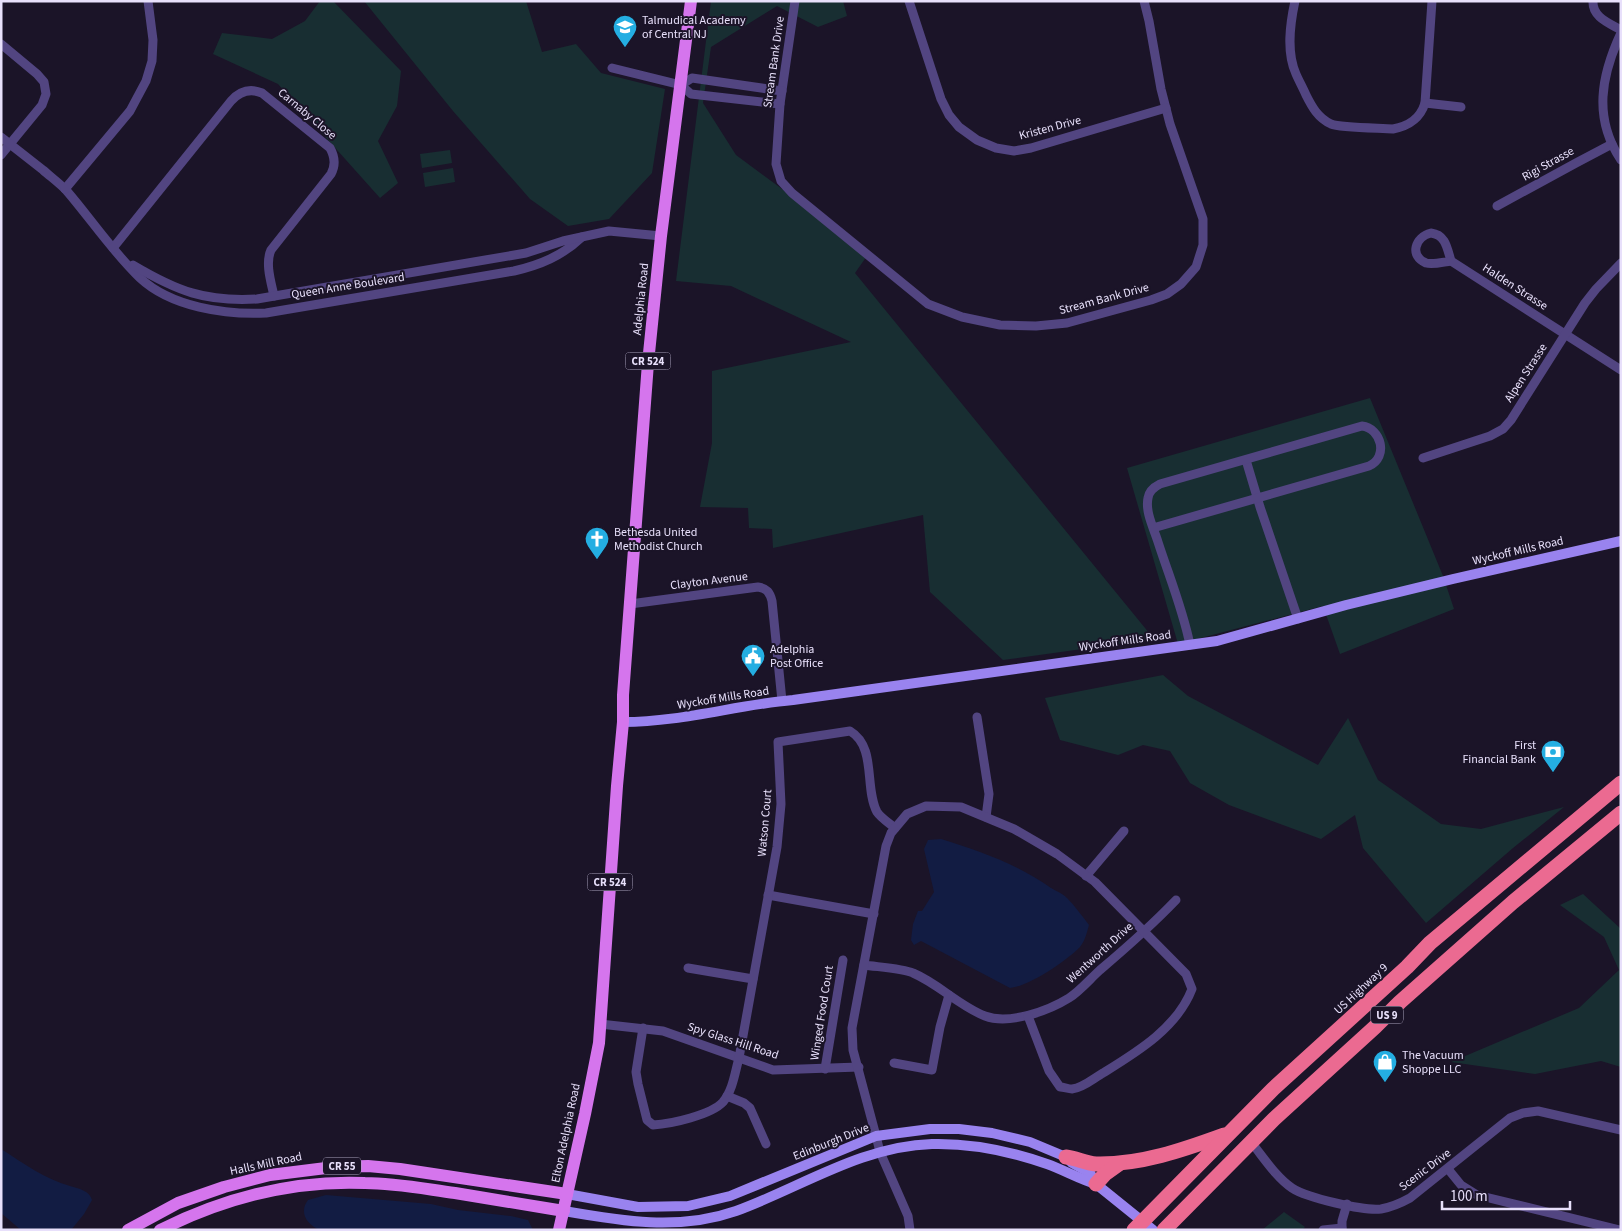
<svg xmlns="http://www.w3.org/2000/svg" width="1622" height="1231" font-family="'Source Sans 3',sans-serif">
	<rect width="100%" height="100%" fill="#1b1428"/>
	<!-- green -->
	<g fill="#182e32">
		<polygon points="320,1 333,1 401,71 397,106 378,141 398,183 380,198 278,84 213,54 222,33 272,39 305,21"/>
		<polygon points="364,1 526,1 542,52 576,44 601,73 665,89 652,173 609,219 568,226 530,199 453,111"/>
		<polygon points="711,1 843,1 847,16 818,27 777,6 711,47 703,103 736,155 869,253 855,273 1154,639 1003,660 930,592 923,515 773,548 772,529 749,528 748,508 700,507 712,443 712,371 851,342 731,286 676,281"/>
		<polygon points="450,150 452,163 422,168 420,154"/>
		<polygon points="453,168 455,182 425,187 423,173"/>
		<polygon points="1370,398 1443,576 1454,609 1340,654 1323,606 1178,644 1127,468"/>
		<polygon points="1163,675 1188,696 1318,765 1348,718 1378,780 1441,824 1481,829 1564,807 1513,848 1426,923 1363,848 1355,815 1321,839 1229,805 1190,783 1170,751 1143,745 1118,755 1060,740 1045,698"/>
		<polygon points="1583,894 1621,929 1621,1067 1601,1061 1535,1074 1451,1062 1579,1008 1619,970 1604,937 1560,905"/>
		<polygon points="1284,1212 1305,1227 1302,1230 1262,1230"/>
	</g>
	<!-- water -->
	<g fill="#121c43">
		<path d="M941,839C979,851 1018,864 1051,888C1056,891 1062,893 1067,898C1075,906 1082,916 1089,925C1087,932 1085,941 1080,947C1066,961 1030,986 1010,988L921,941L914,945L911,940L913,924L918,911H922L934,892L924,849L928,840Z"/>
		<path d="M1,1149C23,1163 45,1179 70,1186C79,1189 89,1190 92,1200L84,1214L71,1230H21L1,1213Z"/>
		<path d="M326,1195L431,1204L458,1210L511,1216L528,1220L533,1230H320C306,1224 299,1212 308,1200Z"/>
	</g>
	<g fill="none" stroke-linecap="round" stroke-linejoin="round">
		<!-- street -->
		<g stroke="#524581" stroke-width="9">
			<polyline points="795,1 780,104 776,164 781,181 792,193 928,304 962,317 1000,325 1036,326 1067,323 1151,300 1167,294 1181,284 1196,267 1203,245 1203,219 1170,124 1161,89 1149,21 1144,1"/>
			<polyline points="909,1 941,99 949,115 959,127 977,140 996,148 1014,151 1031,148 1166,108"/>
			<path d="M1295,1C1290,24 1286,52 1296,74C1299,81 1303,88 1306,95C1312,107 1318,118 1331,124C1341,128 1380,128 1393,129C1409,126 1420,119 1425,103L1432,1"/>
			<path d="M1593,1C1592,17 1609,23 1621,30"/>
			<path d="M1621,33C1601,76 1593,118 1621,160"/>
			<polyline points="1,44 37,74 44,82 46,94 42,105 1,155"/>
			<polyline points="612,68 681,85 691,94 780,104"/>
			<polyline points="681,85 692,78 782,91"/>
			<polyline points="1425,103 1461,107"/>
			<path d="M1,137C15,148 29,159 43,170C51,177 59,183 66,190C91,219 112,251 140,278C171,307 225,315 266,313L514,271C540,265 562,256 582,237"/>
			<polyline points="65,189 130,111 146,81 152,61 153,40 148,1"/>
			<polyline points="1497,206 1576,163 1612,144"/>
			<path d="M1431,233C1446,235 1447,248 1451,261C1443,262 1433,265 1426,263C1409,256 1415,237 1431,233Z"/>
			<path d="M113,248L231,101C240,91 250,88 262,93L330,148C335,157 336,165 331,174L271,250C265,263 271,282 274,296"/>
			<polyline points="1451,261 1621,370"/>
			<path d="M133,265C177,291 205,302 257,299L526,253L563,241L609,231L661,236"/>
			<polyline points="1423,458 1490,436 1503,429 1511,420 1585,303 1596,289 1621,263"/>
			<polyline points="1246,460 1260,507 1298,619"/>
			<path d="M1153,528L1369,466C1389,457 1381,428 1362,426L1160,484C1154,487 1149,491 1148,498C1145,512 1154,529 1158,542C1169,576 1183,610 1190,645"/>
			<path d="M630,604L758,587C767,588 770,593 772,601L782,701"/>
			<polyline points="977,717 989,794 986,817"/>
			<polyline points="1086,876 1124,831"/>
			<polyline points="768,895 874,914"/>
			<path d="M864,965C877,967 902,968 913,973C939,984 959,1006 985,1016C1009,1025 1048,1011 1069,998C1080,991 1090,979 1100,970C1126,948 1152,925 1176,900"/>
			<polyline points="688,968 753,979"/>
			<polyline points="600,1024 663,1031 773,1070 859,1067"/>
			<path d="M643,1028L636,1072L638,1084L647,1120L653,1125C671,1124 711,1115 723,1102C733,1090 735,1072 739,1058L777,847L781,804L778,742L850,731C877,747 864,788 877,812C881,818 889,823 895,828"/>
			<polyline points="894,1063 932,1070 940,1027 949,995"/>
			<polyline points="825,1069 843,960"/>
			<polyline points="727,1096 744,1103 750,1108 766,1144"/>
			<path d="M1251,1142C1264,1158 1276,1177 1292,1188C1307,1198 1364,1211 1381,1209C1392,1207 1401,1203 1410,1198L1510,1118L1523,1113L1538,1111L1621,1130"/>
			<polyline points="1448,1169 1461,1185 1477,1195 1620,1230"/>
			<path d="M910,1230L908,1216L880,1152L876,1136L853,1050L852,1028L886,846L891,833L907,814L926,806L961,807L1014,829L1057,854L1095,882L1186,974L1192,989C1177,1028 1137,1052 1103,1073C1094,1078 1083,1088 1072,1089C1068,1089 1064,1087 1060,1087L1049,1071L1028,1016"/>
			<polyline points="1323,1230 1342,1228"/>
			<polyline points="1342,1230 1342,1221 1347,1204"/>
		</g>
		<!-- secondary -->
		<g stroke="#9983ef" stroke-width="10">
			<path d="M623,722C681,722 736,705 793,700L1217,641L1346,605L1453,579L1621,541"/>
			<polyline points="567,1194 638,1207 688,1206 730,1196 876,1136 930,1129 959,1129 992,1133 1030,1142 1066,1157 1072,1163 1090,1173 1096,1184 1153,1230"/>
			<path d="M564,1211C621,1221 679,1231 736,1211C800,1188 861,1146 932,1144C972,1143 1010,1151 1047,1164C1064,1170 1079,1179 1096,1184"/>
		</g>
		<!-- primary -->
		<g stroke="#d575ed" stroke-width="12">
			<polyline points="128,1230 178,1203 224,1187 270,1175 334,1167 368,1166 400,1169 567,1194"/>
			<path d="M160,1230C224,1198 294,1180 365,1183C395,1183 425,1189 455,1193C491,1199 527,1205 564,1211"/>
			<polyline points="559,1230 585,1114 599,1043 617,786 623,722 623,695 648,363 661,236 691,1"/>
		</g>
		<!-- highway -->
		<g stroke="#eb6a91" stroke-width="15">
			<path d="M1066,1157C1076,1158 1085,1163 1096,1164C1140,1165 1183,1150 1224,1135"/>
			<polyline points="1096,1184 1105,1174 1119,1164"/>
			<polyline points="1134,1230 1273,1089 1407,967 1430,943 1621,783"/>
			<polyline points="1164,1230 1274,1119 1375,1027 1400,1002 1513,902 1621,813"/>
		</g>
	</g>
	<!-- icons -->
	<defs>
		<symbol id="school-pin" viewBox="-11 -11 22 30"><path d="M0 17L-7.5 6A9.5 9.5 0 1 1 7.5 6Z" fill="#24aee2" stroke="#1b1428"/><path d="M0-5L7-2L0 1L-7-2ZM-4 1L0 2.5L4 1V4Q0 6-4 4Z" fill="#fff"/></symbol>
		<symbol id="church-pin" viewBox="-11 -11 22 30"><path d="M0 17L-7.5 6A9.5 9.5 0 1 1 7.5 6Z" fill="#24aee2" stroke="#1b1428"/><path d="M-1.2-6h2.4v3.5h3.3v2.4h-3.3V6h-2.4V-.1h-3.3v-2.4h3.3Z" fill="#fff"/></symbol>
		<symbol id="civic-pin" viewBox="-11 -11 22 30"><path d="M0 17L-7.5 6A9.5 9.5 0 1 1 7.5 6Z" fill="#24aee2" stroke="#1b1428"/><path d="M-.6-6.5H3V-4.5H.6V-3L4-1V1h2V6H-6V1h2V-1L-.6-3ZM-1.2 2.5V6h2.4V2.5Z" fill="#fff"/></symbol>
		<symbol id="bank-pin" viewBox="-11 -11 22 30"><path d="M0 17L-7.5 6A9.5 9.5 0 1 1 7.5 6Z" fill="#24aee2" stroke="#1b1428"/><path d="M-6-4H6V4H-6ZM0-2.3a2.3 2.3 0 1 0 0 4.6a2.3 2.3 0 1 0 0-4.6Z" fill="#fff"/></symbol>
		<symbol id="shop-pin" viewBox="-11 -11 22 30"><path d="M0 17L-7.5 6A9.5 9.5 0 1 1 7.5 6Z" fill="#24aee2" stroke="#1b1428"/><path d="M-5-2.5h2.3a2.7 3.5 0 0 1 5.4 0H5L5.5 6h-11ZM-1.5-2.5h3a1.5 2.3 0 0 0-3 0Z" fill="#fff"/></symbol>
	</defs>
	<g fill-rule="evenodd">
		<use href="#school-pin" x="611" y="13" width="28" height="38"/>
		<use href="#church-pin" x="583" y="525" width="28" height="38"/>
		<use href="#civic-pin" x="739" y="642" width="28" height="38"/>
		<use href="#bank-pin" x="1539" y="738" width="28" height="38"/>
		<use href="#shop-pin" x="1371" y="1048" width="28" height="38"/>
	</g>
	<g text-anchor="middle" dominant-baseline="central" stroke-width="4" stroke-linejoin="round" paint-order="stroke">
		<!-- shield labels -->
		<g fill="#1b1428" stroke="#aaa3bc" stroke-width="1">
			<rect x="625.5" y="352.5" width="45" height="17" rx="4"/>
			<rect x="587.5" y="873.5" width="45" height="17" rx="4"/>
			<rect x="1371" y="1006.5" width="32" height="17" rx="4"/>
			<rect x="323" y="1157.5" width="38" height="17" rx="4"/>
		</g>
		<g font-size="11" font-weight="bold" fill="#e8e0fb">
			<text x="648" y="361">CR 524</text>
			<text x="610" y="882">CR 524</text>
			<text x="1387" y="1015">US 9</text>
			<text x="342" y="1166">CR 55</text>
		</g>
		<!-- poi labels -->
		<g font-size="12" fill="#e8e0fb" stroke="#1b1428" text-anchor="start">
			<text x="642" y="20">Talmudical Academy<tspan x="642" dy="14">of Central NJ</tspan></text>
			<text x="614" y="532">Bethesda United<tspan x="614" dy="14">Methodist Church</tspan></text>
			<text x="770" y="649">Adelphia<tspan x="770" dy="14">Post Office</tspan></text>
			<text x="1536" y="745" text-anchor="end">First<tspan x="1536" dy="14">Financial Bank</tspan></text>
			<text x="1402" y="1055">The Vacuum<tspan x="1402" dy="14">Shoppe LLC</tspan></text>
		</g>
		<!-- street labels -->
		<g font-size="12" fill="#e8e0fb" stroke="#1b1428">
			<text transform="translate(774 62) rotate(-82)">Stream Bank Drive</text>
			<text transform="translate(307 114) rotate(40)">Carnaby Close</text>
			<text transform="translate(1050 128) rotate(-15)">Kristen Drive</text>
			<text transform="translate(1548 164) rotate(-29)">Rigi Strasse</text>
			<text transform="translate(348 286) rotate(-9)">Queen Anne Boulevard</text>
			<text transform="translate(1515 287) rotate(33)">Halden Strasse</text>
			<text transform="translate(641 299) rotate(-84)">Adelphia Road</text>
			<text transform="translate(1104 299) rotate(-15)">Stream Bank Drive</text>
			<text transform="translate(1526 373) rotate(-57)">Alpen Strasse</text>
			<text transform="translate(1518 551) rotate(-13)">Wyckoff Mills Road</text>
			<text transform="translate(709 581) rotate(-7)">Clayton Avenue</text>
			<text transform="translate(1125 641) rotate(-8)">Wyckoff Mills Road</text>
			<text transform="translate(723 698) rotate(-9)">Wyckoff Mills Road</text>
			<text transform="translate(765 823) rotate(-85)">Watson Court</text>
			<text transform="translate(1100 953) rotate(-42)">Wentworth Drive</text>
			<text transform="translate(1361 989) rotate(-43)">US Highway 9</text>
			<text transform="translate(822 1013) rotate(-81)">Winged Food Court</text>
			<text transform="translate(733 1041) rotate(18)">Spy Glass Hill Road</text>
			<text transform="translate(566 1133) rotate(-78)">Elton Adelphia Road</text>
			<text transform="translate(831 1142) rotate(-22)">Edinburgh Drive</text>
			<text transform="translate(266 1164) rotate(-12)">Halls Mill Road</text>
			<text transform="translate(1425 1170) rotate(-37)">Scenic Drive</text>
		</g>
	</g>
	<!-- border -->
	<rect width="1622" height="1231" fill="none" stroke="#e8e0fb" stroke-width="5"/>
	<!-- scale -->
	<path d="M1442 1201v8h128v-8" fill="none" stroke="#e8e0fb" stroke-width="2.5"/>
	<text x="1450" y="1201" font-size="15" fill="#e8e0fb" stroke="#1b1428" stroke-width="4" paint-order="stroke">100 m</text>
</svg>
